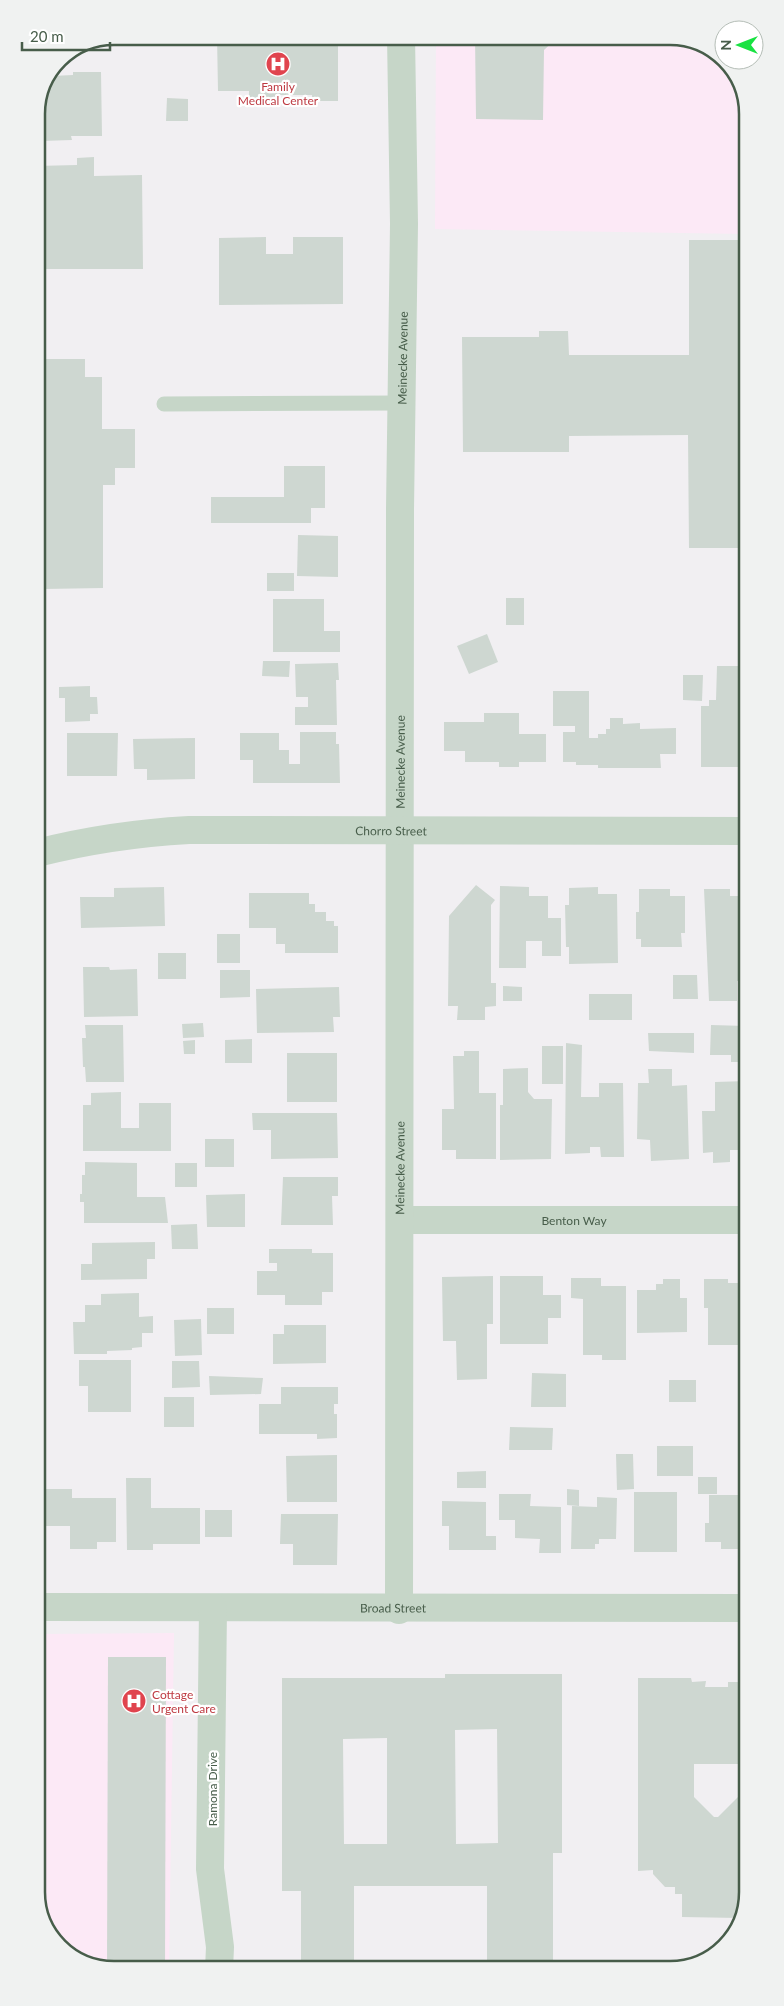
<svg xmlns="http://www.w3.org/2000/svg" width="784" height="2006" font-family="Lato,sans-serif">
	<rect width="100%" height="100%" fill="#f1eff2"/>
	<!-- commercial -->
	<g fill="#fce9f6">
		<polygon points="436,36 675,36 717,52 716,65 726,65 745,94 745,234 435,229"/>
		<polygon points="174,1633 169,1969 109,1970 67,1953 39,1912 39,1634"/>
	</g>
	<!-- building -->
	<g fill="#ced7d1" fill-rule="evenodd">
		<polygon points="217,36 338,36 338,101 312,101 312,95 275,95 275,101 249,101 249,91 218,91"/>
		<polygon points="475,36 559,36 544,50 543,120 476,119"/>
		<polygon points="73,72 101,72 102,136 71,136 72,140 41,141 40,117 36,117 36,110 52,76 73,75"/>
		<polygon points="167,98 188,99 188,121 166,121"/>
		<polygon points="94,157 94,176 142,175 143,269 37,269 36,166 77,165 77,158"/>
		<polygon points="266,237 266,254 293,254 293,237 343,237 343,304 219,305 219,238"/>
		<polygon points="689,240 745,240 746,548 689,548 688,435 569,436 569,452 463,452 462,337 539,337 539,331 568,331 569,355 689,355"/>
		<polygon points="37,359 85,359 85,377 102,377 102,429 135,429 135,468 115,468 115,485 103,485 103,588 44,589 44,598 37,598"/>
		<polygon points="284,466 325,466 325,508 311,508 311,523 211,523 211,497 284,497"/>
		<polygon points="298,535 338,536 338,577 297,576"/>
		<rect x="267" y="573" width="27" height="18"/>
		<rect x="506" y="598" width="18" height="27"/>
		<polygon points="273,599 324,599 324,631 340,631 340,652 273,652"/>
		<polygon points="487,634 498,662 469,674 457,646"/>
		<polygon points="263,661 290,661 289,677 262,676"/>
		<polygon points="338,663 339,680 336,680 337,725 295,725 295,707 308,707 308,697 296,697 295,664"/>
		<polygon points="717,666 743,666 742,767 701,767 701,706 709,706 709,700 716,700"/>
		<polygon points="683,675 703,675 702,701 683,700"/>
		<polygon points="90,686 90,697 97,697 98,714 90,714 90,721 65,722 65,698 59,698 59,687"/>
		<polygon points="553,691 589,691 589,738 598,738 598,734 606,734 606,729 610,729 610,718 623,718 623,724 640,723 640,729 676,728 676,754 660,754 661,768 598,768 598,765 576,765 576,762 563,762 563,732 575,732 575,726 553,726"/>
		<polygon points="484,713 519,713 519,734 546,734 546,762 519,762 519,767 499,767 499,762 465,762 465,751 444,751 444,722 484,722"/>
		<polygon points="300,732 336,732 336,744 339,744 340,783 253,783 253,760 240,760 240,733 279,733 279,750 289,750 289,764 300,764"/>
		<polygon points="67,733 118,733 117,776 67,776"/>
		<polygon points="195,738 195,779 147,780 147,769 134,769 133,739"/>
		<polygon points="476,885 495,900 491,905 491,983 496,983 496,1006 485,1007 485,1020 457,1020 458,1006 448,1006 449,916"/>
		<polygon points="500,886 529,887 529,896 548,896 548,918 561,918 561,956 542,956 542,941 526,941 526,968 499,968"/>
		<polygon points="164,887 165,926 81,928 80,897 114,897 114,888"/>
		<polygon points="598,887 598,894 617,894 618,963 569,964 569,947 566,947 565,905 569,905 569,888"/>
		<polygon points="639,889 670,889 670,896 685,896 685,933 681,933 682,947 641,947 641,939 636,939 636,912 639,912"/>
		<polygon points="704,889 730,889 730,896 744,896 746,981 737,981 737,1001 709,1001"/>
		<polygon points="249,893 309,893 309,904 315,904 315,912 326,912 326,921 334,921 334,926 338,926 338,953 285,953 285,944 276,944 276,928 249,928"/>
		<rect x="217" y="934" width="23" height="29"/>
		<rect x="158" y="953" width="28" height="26"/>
		<polygon points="83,967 109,967 110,970 137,969 138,1016 84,1017"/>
		<polygon points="220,970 250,970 250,997 220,998"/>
		<polygon points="673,975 697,975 698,999 673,999"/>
		<polygon points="503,986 522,987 522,1001 503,1001"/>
		<polygon points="339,987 340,1017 333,1017 334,1032 257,1033 256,989"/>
		<rect x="589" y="994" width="43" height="26"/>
		<polygon points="203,1023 204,1037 183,1038 182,1024"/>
		<polygon points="85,1025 123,1025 124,1082 86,1082 85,1067 83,1067 82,1038 86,1038"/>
		<polygon points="711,1025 746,1026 746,1062 731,1062 731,1055 710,1055"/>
		<polygon points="648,1033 694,1033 694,1053 649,1051"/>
		<polygon points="252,1039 252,1063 225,1063 225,1040"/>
		<polygon points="195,1040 195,1054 184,1054 183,1041"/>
		<polygon points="566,1043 582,1045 581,1097 599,1097 599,1083 623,1083 624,1157 601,1157 600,1147 590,1147 590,1153 565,1154"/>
		<rect x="542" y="1046" width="21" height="38"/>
		<polygon points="464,1051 479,1051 479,1093 496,1093 496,1159 456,1159 456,1150 442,1150 442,1109 454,1109 453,1056 464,1056"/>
		<rect x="287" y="1053" width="50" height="49"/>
		<polygon points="528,1068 528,1092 534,1099 552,1099 551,1159 500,1160 500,1105 503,1105 503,1069"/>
		<polygon points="648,1069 672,1069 672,1086 687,1085 689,1159 651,1161 650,1140 637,1139 638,1083 649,1083"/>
		<polygon points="747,1081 747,1150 730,1150 730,1162 713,1163 713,1152 703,1153 702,1111 715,1111 715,1082"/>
		<polygon points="121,1092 121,1128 139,1128 139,1103 171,1103 171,1151 83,1151 83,1105 91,1105 91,1093"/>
		<polygon points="252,1113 337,1113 338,1158 271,1159 271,1130 253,1130"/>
		<rect x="205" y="1139" width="29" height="28"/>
		<polygon points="85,1162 137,1163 137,1197 165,1197 168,1223 84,1223 84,1202 80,1202 80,1194 82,1194 82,1175 85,1175"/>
		<rect x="175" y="1163" width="22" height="24"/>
		<polygon points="283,1177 338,1177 338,1196 332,1196 333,1225 281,1225"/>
		<polygon points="245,1194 245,1227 207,1227 206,1195"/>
		<polygon points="197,1224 198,1249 172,1249 171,1225"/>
		<polygon points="155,1242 155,1259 147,1259 147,1279 81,1280 81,1264 92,1264 92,1243"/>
		<polygon points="269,1249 312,1249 312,1253 333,1253 333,1292 322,1292 322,1305 285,1305 285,1295 257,1295 257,1271 277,1271 277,1263 269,1263"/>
		<polygon points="493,1276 493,1324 487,1324 487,1379 457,1380 456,1341 443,1341 442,1277"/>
		<polygon points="500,1276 543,1276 543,1295 561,1295 561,1318 548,1318 548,1344 500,1344"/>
		<polygon points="571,1278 601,1278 601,1286 626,1286 626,1360 602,1360 602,1355 583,1355 583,1299 571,1298"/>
		<polygon points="663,1279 680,1279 680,1298 687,1298 687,1332 637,1333 637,1290 656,1290 656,1284 663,1284"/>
		<polygon points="704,1279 728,1279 728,1283 745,1283 745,1287 747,1287 747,1345 708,1345 708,1308 704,1308"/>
		<polygon points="139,1293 139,1317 153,1316 153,1333 142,1333 142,1347 132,1348 132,1350 107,1351 107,1354 74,1354 73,1322 85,1322 85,1305 101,1305 101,1294"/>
		<rect x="207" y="1308" width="27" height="26"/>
		<polygon points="201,1319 202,1355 175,1356 174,1320"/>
		<polygon points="284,1325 326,1325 326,1363 273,1364 273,1334 284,1334"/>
		<polygon points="79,1360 131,1360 131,1412 88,1412 88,1386 79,1386"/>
		<polygon points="172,1361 199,1361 200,1387 172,1388"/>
		<polygon points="532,1373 566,1374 566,1407 531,1407"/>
		<polygon points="209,1376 263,1378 261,1394 210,1395"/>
		<rect x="669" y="1380" width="27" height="22"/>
		<polygon points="281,1387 338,1387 338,1404 334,1404 334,1414 337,1414 337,1438 317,1439 317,1434 259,1434 259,1404 281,1404"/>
		<rect x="164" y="1397" width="30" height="30"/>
		<polygon points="510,1427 553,1428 552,1450 509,1450"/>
		<rect x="739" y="1434" width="8" height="28"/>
		<rect x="657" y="1446" width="36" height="30"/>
		<polygon points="616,1454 633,1454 634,1489 617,1490"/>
		<polygon points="337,1455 337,1502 287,1502 286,1456"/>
		<polygon points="486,1471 486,1488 457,1488 457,1472"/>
		<rect x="698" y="1477" width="19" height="17"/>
		<polygon points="126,1478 151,1478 151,1508 200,1508 200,1544 153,1544 153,1550 127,1550"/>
		<polygon points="41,1489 72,1489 72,1498 116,1498 116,1542 97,1542 97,1549 70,1549 70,1526 41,1526"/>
		<polygon points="567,1489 579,1490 579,1506 567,1505"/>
		<rect x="634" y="1492" width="43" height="60"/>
		<polygon points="499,1494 531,1494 530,1506 561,1507 561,1553 539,1553 540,1539 515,1538 515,1520 499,1520"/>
		<polygon points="709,1495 747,1495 747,1549 721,1549 721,1542 705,1542 705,1523 709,1523"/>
		<polygon points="597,1497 617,1498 616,1539 599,1539 599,1544 595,1544 595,1549 571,1549 572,1506 597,1507"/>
		<polygon points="442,1501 486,1502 486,1536 496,1536 496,1550 449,1550 449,1526 442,1526"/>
		<rect x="205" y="1510" width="27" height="27"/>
		<polygon points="281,1514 338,1514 337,1565 293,1565 293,1544 280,1544"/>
		<polygon points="108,1657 166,1657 165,1969 107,1969"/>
		<path d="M445,1674H562V1853H553V1968H487V1886H354V1968L301,1969V1891H282V1678H445ZM497,1729L498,1843L456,1844L455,1730ZM387,1738V1844H344L343,1739Z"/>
		<path d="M638,1678H691L692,1682L706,1681L705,1687H728V1682H742V1678H747L748,1892L739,1918L682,1917V1894H675V1887H665L653,1874V1870L638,1871ZM694,1764H738V1797L718,1817H714L694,1797Z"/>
	</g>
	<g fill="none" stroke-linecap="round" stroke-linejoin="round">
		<!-- service -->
		<polyline stroke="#c6d6c8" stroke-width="15" points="164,404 402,403"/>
		<!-- minor -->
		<g stroke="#c6d6c8" stroke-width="28">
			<path id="s1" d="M400,1220H747"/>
			<path id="s2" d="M39,1607L747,1608"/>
			<polyline points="213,1608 210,1869 220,1947 219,1969"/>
			<path id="s3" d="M399,1610L400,509L404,224L401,36"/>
		</g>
		<!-- tertiary -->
		<path stroke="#c6d6c8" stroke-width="28" id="s4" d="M37,853C88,840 136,833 189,830L746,831"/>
	</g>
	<!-- icons -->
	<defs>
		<symbol id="hospital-disc" viewBox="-11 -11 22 22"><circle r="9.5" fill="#e0444e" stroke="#fff"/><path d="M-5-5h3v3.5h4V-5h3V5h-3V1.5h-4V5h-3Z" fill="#fff"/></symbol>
	</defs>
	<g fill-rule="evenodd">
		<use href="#hospital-disc" x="264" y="50" width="28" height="28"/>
		<use href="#hospital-disc" x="120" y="1687" width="28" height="28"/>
	</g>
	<g text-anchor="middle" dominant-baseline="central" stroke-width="4.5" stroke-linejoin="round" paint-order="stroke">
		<!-- health labels -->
		<g font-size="12" fill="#be3a42" stroke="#fff">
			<text x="278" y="86">Family<tspan x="278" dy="14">Medical Center</tspan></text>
			<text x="152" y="1694" text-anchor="start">Cottage<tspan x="152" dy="14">Urgent Care</tspan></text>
		</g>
		<!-- street labels -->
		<g font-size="12" fill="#475d4a" stroke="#fff">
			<text stroke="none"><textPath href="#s3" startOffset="1252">Meinecke Avenue</textPath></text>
			<text stroke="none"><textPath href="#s3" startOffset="848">Meinecke Avenue</textPath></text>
			<text stroke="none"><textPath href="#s4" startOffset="356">Chorro Street</textPath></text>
			<text stroke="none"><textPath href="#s3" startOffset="442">Meinecke Avenue</textPath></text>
			<text stroke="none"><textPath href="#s1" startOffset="174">Benton Way</textPath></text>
			<text stroke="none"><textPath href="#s2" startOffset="354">Broad Street</textPath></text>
			<text transform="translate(212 1789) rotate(-90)">Ramona Drive</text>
		</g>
	</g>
	<!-- crop -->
	<path d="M0 0H784V2006H0ZM114 45H670A69 69 0 0 1 739 114V1892A69 69 0 0 1 670 1961H114A69 69 0 0 1 45 1892V114A69 69 0 0 1 114 45Z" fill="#f0f2f1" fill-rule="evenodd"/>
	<path fill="none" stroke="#475d4a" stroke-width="2.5" d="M114 45H670A69 69 0 0 1 739 114V1892A69 69 0 0 1 670 1961H114A69 69 0 0 1 45 1892V114A69 69 0 0 1 114 45Z"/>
	<!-- north arrow -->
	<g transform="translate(739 45) rotate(270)"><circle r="24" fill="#ffffff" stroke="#b5beb7"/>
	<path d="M0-4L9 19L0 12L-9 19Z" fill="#19e242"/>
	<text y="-8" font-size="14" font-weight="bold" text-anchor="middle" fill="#475d4a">N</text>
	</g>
	<!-- scale -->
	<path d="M22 42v8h88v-8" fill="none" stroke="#475d4a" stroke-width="2.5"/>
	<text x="30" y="42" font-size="15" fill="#475d4a" stroke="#ffffff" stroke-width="4" paint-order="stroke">20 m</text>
</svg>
